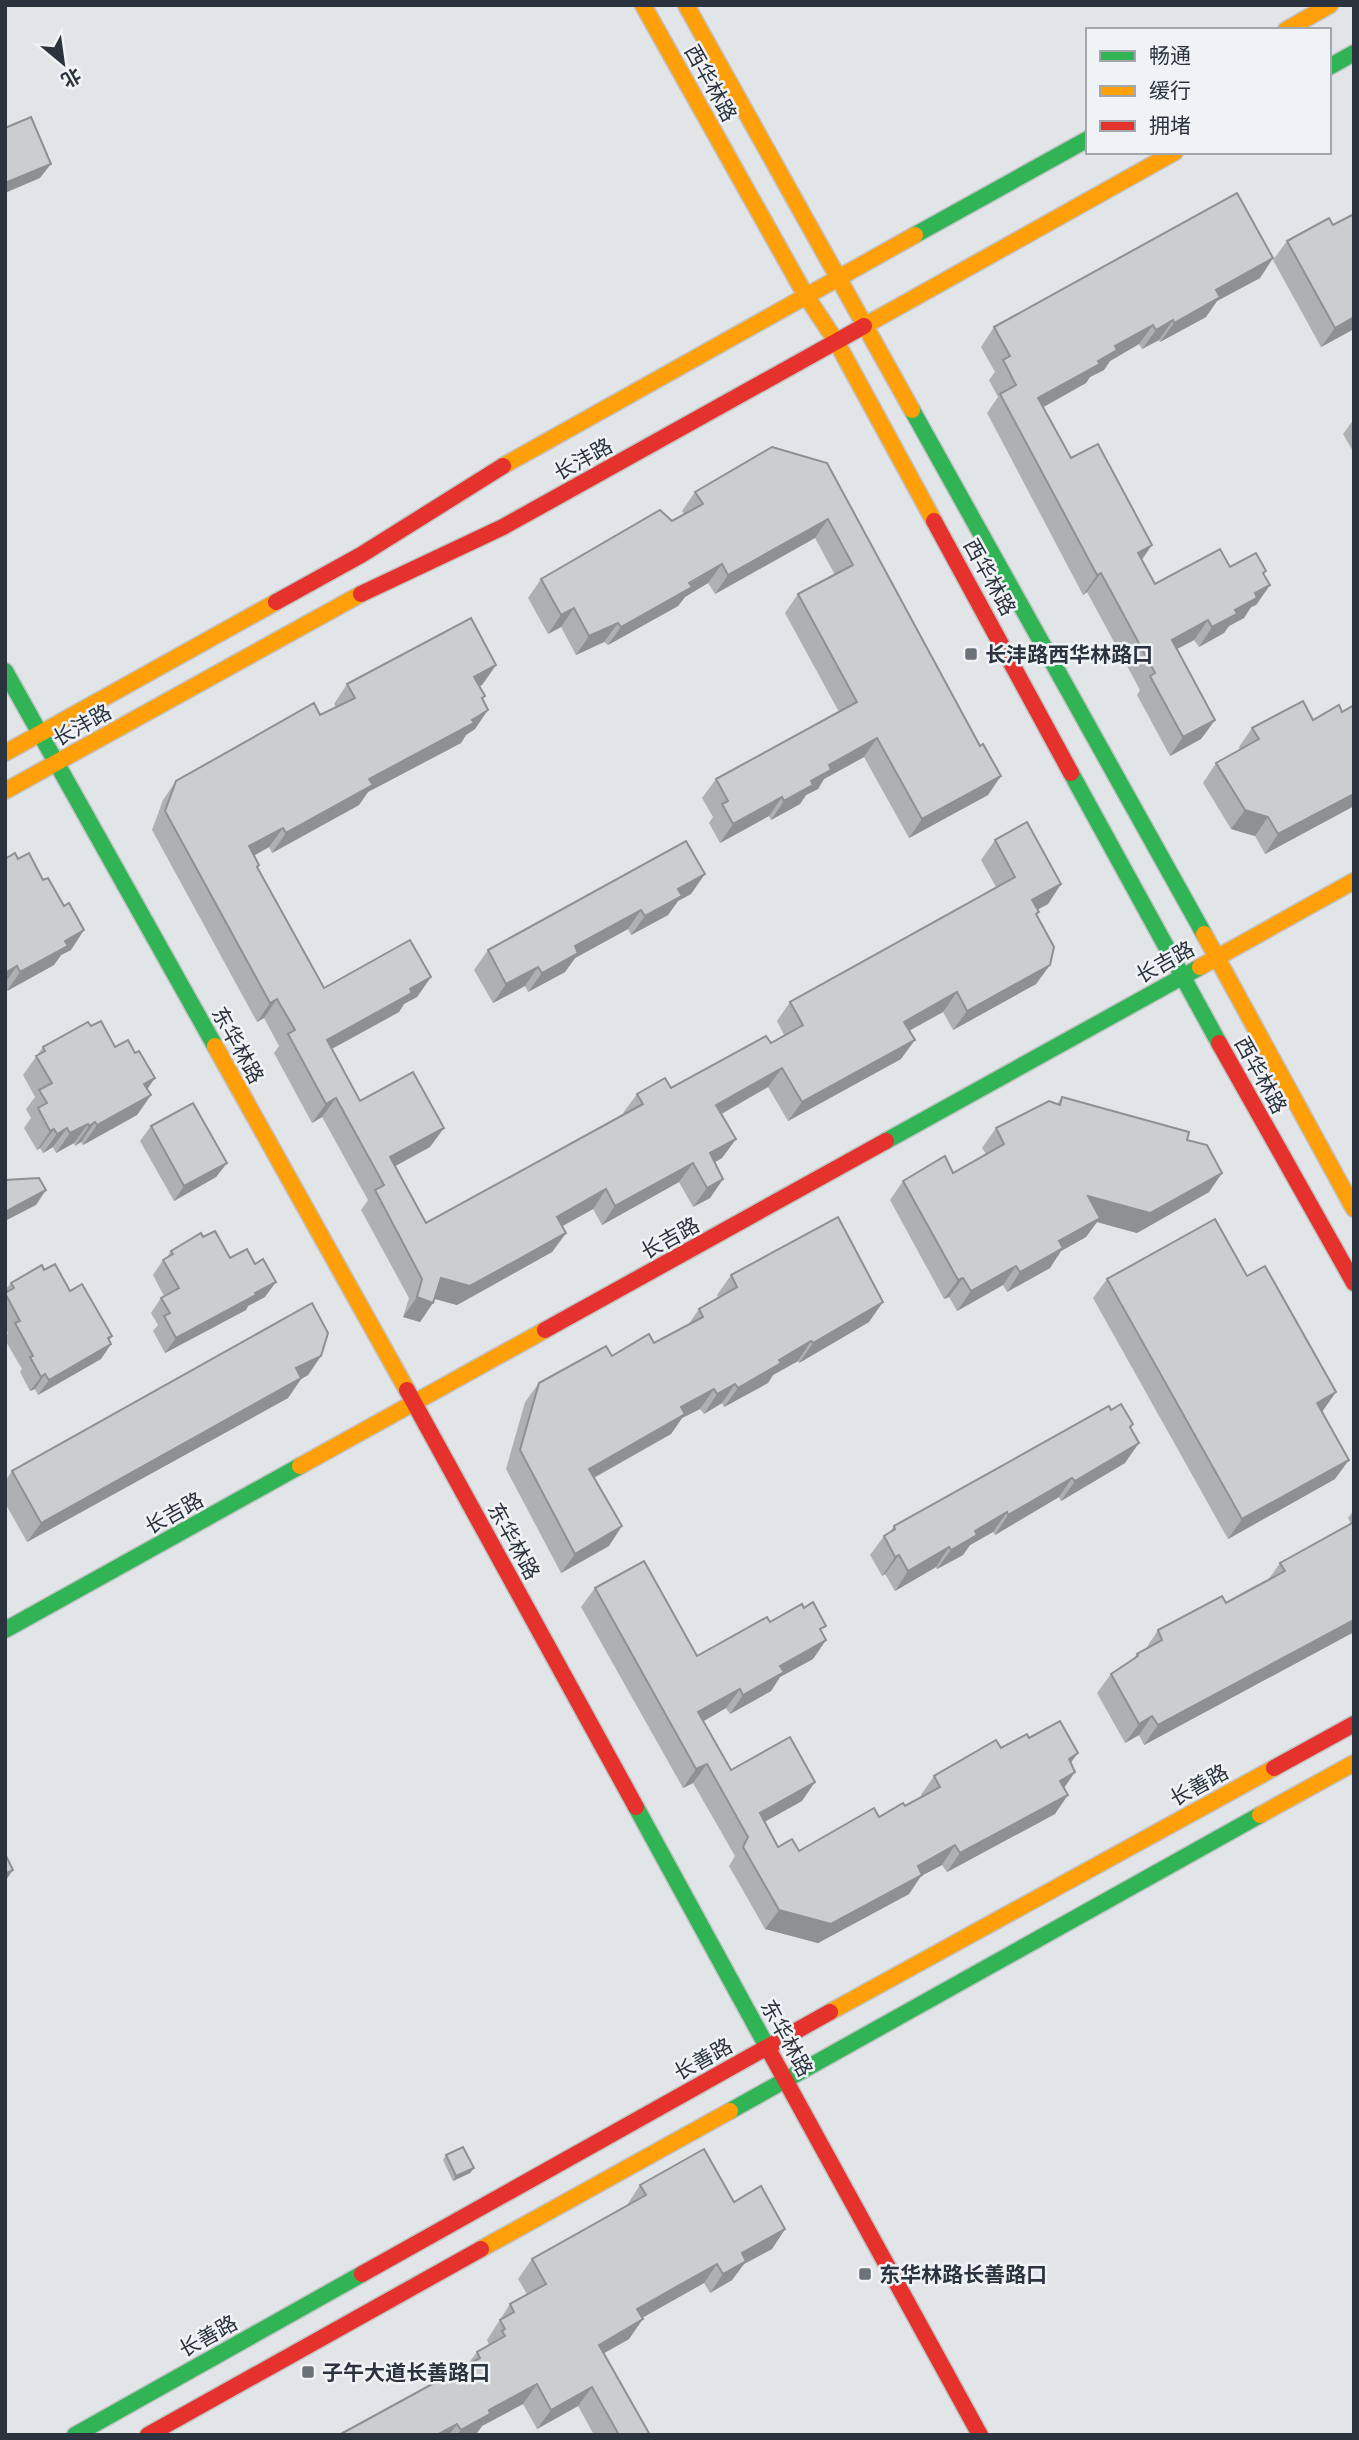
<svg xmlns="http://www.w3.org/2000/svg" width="1359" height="2440" font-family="'Work Sans','Noto Sans SC',sans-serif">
	<rect width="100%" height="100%" fill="#e2e5e7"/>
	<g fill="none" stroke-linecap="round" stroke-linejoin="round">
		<defs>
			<g id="fast">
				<polyline points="1329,67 1354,53"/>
				<polyline points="915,235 1088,139"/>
				<polyline points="912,410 1204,934"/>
				<polyline points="5,671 215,1046"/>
				<polyline points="1071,773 1219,1043"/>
				<polyline points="886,1141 1200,967"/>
				<polyline points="5,1630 300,1466"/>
				<polyline points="636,1807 771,2054"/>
				<polyline points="730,2111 1260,1815"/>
				<polyline points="75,2435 362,2274"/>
			</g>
			<g id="slow">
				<polyline points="643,5 806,296 836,341 934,521"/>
				<polyline points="686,5 912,410"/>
				<polyline points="1286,30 1330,5"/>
				<polyline points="864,326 1175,152"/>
				<polyline points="503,466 915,235"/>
				<polyline points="5,753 276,602"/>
				<polyline points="5,791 361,594"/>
				<polyline points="1204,934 1354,1209"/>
				<polyline points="1200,967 1354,881"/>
				<polyline points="215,1046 407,1390"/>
				<polyline points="300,1466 545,1330"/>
				<polyline points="1260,1815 1354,1763"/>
				<polyline points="830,2012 1274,1768"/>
				<polyline points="481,2249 730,2111"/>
			</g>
			<g id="jam">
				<polyline points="934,521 1071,773"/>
				<polyline points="361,594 503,527 864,326"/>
				<polyline points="276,602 361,555 503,466"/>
				<polyline points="1219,1043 1354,1283"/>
				<polyline points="545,1330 886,1141"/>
				<polyline points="407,1390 636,1807"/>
				<polyline points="1274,1768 1354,1724"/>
				<polyline points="771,2054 980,2435"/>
				<polyline points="362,2274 830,2012"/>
				<polyline points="148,2435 481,2249"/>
			</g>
		</defs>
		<!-- fast casing -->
		<use href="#fast" stroke="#c1c3c5" stroke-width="19"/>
		<!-- slow casing -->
		<use href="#slow" stroke="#c1c3c5" stroke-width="19"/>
		<!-- jam casing -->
		<use href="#jam" stroke="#c1c3c5" stroke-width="19"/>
		<!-- fast -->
		<use href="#fast" stroke="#30b455" stroke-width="16"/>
		<!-- slow -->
		<use href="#slow" stroke="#ff9f0a" stroke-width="16"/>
		<!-- jam -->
		<use href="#jam" stroke="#e5322d" stroke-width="16"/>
	</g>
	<!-- wall -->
	<g fill="#afb0b2">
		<polygon points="1333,225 1354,329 1321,347 1273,260 1287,241"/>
		<polygon points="1273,258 1260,278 1217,301 1206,317 1160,342 1159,340 1142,349 1139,344 1110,361 1104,370 1090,377 1086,383 1043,407 1071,458 1152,545 1142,560 1155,584 1230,567 1264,574 1270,585 1256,605 1251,607 1244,618 1229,626 1224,633 1199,647 1194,640 1177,649 1215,720 1201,739 1170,756 1137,695 1140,690 1087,592 1083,595 987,413 998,397 989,380 995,372 981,347 994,327"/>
		<polygon points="1354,419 1354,453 1343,434"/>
		<polygon points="827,463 988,795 909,838 864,757 824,779 818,789 806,795 800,804 771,820 769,816 720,843 709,823 713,817 702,798 716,779 839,712 785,613 798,594 835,575 815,538 715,594 708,583 685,597 678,606 608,645 604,642 576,655 561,627 548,634 528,598 541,579 672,521 684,514 682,511 695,492"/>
		<polygon points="496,665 482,685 479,686 485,696 483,699 475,729 466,735 461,743 368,792 359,805 272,853 269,847 254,855 258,868 324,988 431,977 417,997 404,1004 399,1012 332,1049 360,1101 430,1147 395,1166 426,1223 624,1114 623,1113 637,1094 671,1088 771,1043 784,1035 777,1021 790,1002 996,887 981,860 995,840 1061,884 1048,904 1037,909 1039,912 1037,915 1050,965 1036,984 953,1030 943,1012 909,1031 901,1059 788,1121 768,1087 722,1114 736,1139 722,1158 715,1162 723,1179 710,1198 693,1207 679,1182 602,1225 593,1209 562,1226 566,1233 552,1252 457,1305 435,1299 420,1322 403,1317 409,1298 361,1210 368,1200 322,1117 312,1123 274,1053 279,1046 264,1018 257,1022 152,830 163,800 176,781 336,707 334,704 347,684"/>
		<polygon points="1342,712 1354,806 1265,854 1255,836 1231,829 1203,783 1216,763 1240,750 1239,747 1252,728 1313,720"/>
		<polygon points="5,859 71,950 61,955 54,965 7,991 5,989"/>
		<polygon points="691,894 678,901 668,915 631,935 628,929 575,958 565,972 528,992 525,986 493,1003 474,970 488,950"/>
		<polygon points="91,1026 115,1047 151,1095 137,1115 83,1145 81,1142 75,1146 74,1143 56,1153 53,1147 43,1153 40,1148 37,1150 24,1128 31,1118 26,1109 35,1097 23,1075 43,1047"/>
		<polygon points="1062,1097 1187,1140 1222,1173 1209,1192 1137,1233 1097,1222 1086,1237 1061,1251 1050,1268 1007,1292 1003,1285 957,1311 949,1297 944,1299 890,1200 903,1181 953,1173 986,1154 982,1148 996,1128 1057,1104"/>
		<polygon points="151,1126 227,1163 216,1177 174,1201 140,1141"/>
		<polygon points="203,1237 230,1258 265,1297 248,1306 246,1310 165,1353 153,1331 158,1325 151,1313 161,1298 164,1296 153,1275 163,1260 166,1258 171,1251"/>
		<polygon points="44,1270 70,1291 112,1336 109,1340 111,1344 101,1359 38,1395 35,1389 30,1391 20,1372 22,1369 5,1340 5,1337 8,1333 5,1328 5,1290 11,1283"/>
		<polygon points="731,1275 869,1322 799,1363 798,1361 773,1375 768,1383 724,1407 722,1403 704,1414 700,1409 682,1418 671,1434 594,1478 609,1546 561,1573 506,1469 525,1402 539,1383 612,1356 654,1343 688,1325 699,1309 718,1297 717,1295"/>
		<polygon points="1247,1276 1336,1392 1322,1411 1335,1479 1228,1539 1093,1298 1107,1279"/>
		<polygon points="321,1356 308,1375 301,1379 288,1398 27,1542 5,1503 5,1481 12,1471"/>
		<polygon points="1130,1428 1125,1463 1061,1501 1059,1497 995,1535 993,1532 970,1545 963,1555 937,1569 936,1567 895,1591 885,1574 882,1576 870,1555 884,1536 889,1533 894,1526"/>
		<polygon points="1354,1510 1354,1632 1144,1745 1139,1735 1125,1743 1097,1693 1111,1674 1134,1658 1137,1654 1145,1650 1158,1630 1226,1603 1268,1580 1280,1563 1351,1524 1348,1518"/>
		<polygon points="595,1588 697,1656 770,1622 822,1632 826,1640 813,1659 780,1677 771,1691 730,1714 726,1708 703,1721 731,1770 802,1801 764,1822 778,1847 799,1851 905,1806 922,1797 921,1795 934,1776 1001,1748 1029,1738 1071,1763 1064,1788 1055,1814 947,1872 942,1865 921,1876 909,1894 818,1943 765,1929 729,1866 735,1856 693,1783 683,1788 581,1607"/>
		<polygon points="446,2155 474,2168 470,2173 453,2181 443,2160"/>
		<polygon points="640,2185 734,2202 785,2229 772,2249 744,2264 732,2280 710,2293 704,2283 642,2318 629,2339 604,2353 650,2435 594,2435 578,2406 537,2429 523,2404 482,2426 477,2433 474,2435 339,2435 468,2364 477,2352 489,2345 487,2340 510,2304 527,2294 518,2279 532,2259 627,2205"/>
	</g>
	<!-- shaded-wall -->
	<g fill="#8e9091">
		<polygon points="51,164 40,178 5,193 5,183"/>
		<polygon points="1273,258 1260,278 1217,301 1206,317 1160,342 1174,323 1216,290"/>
		<polygon points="1354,317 1354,329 1321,347 1335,328"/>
		<polygon points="1173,320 1159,340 1142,349 1156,330"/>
		<polygon points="1153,325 1139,344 1110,361 1104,370 1090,377 1086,383 1024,418 1038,398 1098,361 1115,346"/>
		<polygon points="828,519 815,538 715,594 728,575"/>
		<polygon points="1152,545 1138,564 1138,553"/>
		<polygon points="722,564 708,583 685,597 678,606 608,645 621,627"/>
		<polygon points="1101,573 1087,592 1083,595 1097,575"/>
		<polygon points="1270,585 1256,605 1251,607 1244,618 1229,626 1224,633 1199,647 1212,627 1235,610 1255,593"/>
		<polygon points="574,608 561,627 548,634 561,615"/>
		<polygon points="1208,620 1194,640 1158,659 1172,640"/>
		<polygon points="618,623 604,642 576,655 589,636"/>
		<polygon points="496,665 482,685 461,697 474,677"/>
		<polygon points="488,710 475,729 466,735 461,743 368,792 359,805 272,853 286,833 369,779"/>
		<polygon points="1215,720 1201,739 1170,756 1183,737"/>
		<polygon points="877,738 864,757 824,779 818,789 806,795 800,804 771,820 784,801 811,781 829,765"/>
		<polygon points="1001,776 988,795 909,838 922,819"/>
		<polygon points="1354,794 1354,806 1265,854 1278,834"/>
		<polygon points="782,797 769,816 720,843 733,824"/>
		<polygon points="1245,810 1268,817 1255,836 1231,829"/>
		<polygon points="283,828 269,847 236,866 249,846"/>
		<polygon points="705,874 691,894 678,901 668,915 631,935 645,916 678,889"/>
		<polygon points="1061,884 1048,904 1019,920 1032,900"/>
		<polygon points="641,910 628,929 575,958 565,972 528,992 542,973 575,946"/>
		<polygon points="84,930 71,950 61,955 54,965 7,991 20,972 65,941"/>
		<polygon points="1050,965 1036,984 953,1030 967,1011"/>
		<polygon points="17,966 5,983 5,973"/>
		<polygon points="538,967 525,986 493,1003 506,984"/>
		<polygon points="431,977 417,997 404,1004 399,1012 313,1059 327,1040"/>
		<polygon points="957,992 943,1012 890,1041 904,1022"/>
		<polygon points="277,999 264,1018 257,1022 270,1003"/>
		<polygon points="915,1040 901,1059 788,1121 802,1102"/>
		<polygon points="782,1068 768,1087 703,1124 716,1105"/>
		<polygon points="155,1078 141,1098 144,1084"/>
		<polygon points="151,1095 137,1115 83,1145 97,1125"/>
		<polygon points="336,1098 322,1117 312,1123 326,1104"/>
		<polygon points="95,1122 81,1142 75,1146 89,1126"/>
		<polygon points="88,1124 74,1143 56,1153 70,1133"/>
		<polygon points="67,1128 53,1147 43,1153 57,1134"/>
		<polygon points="444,1128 430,1147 379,1175 390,1157"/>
		<polygon points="54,1129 40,1148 37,1150 50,1131"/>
		<polygon points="736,1139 722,1158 696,1173 710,1153"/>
		<polygon points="227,1163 216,1177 174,1201 184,1186"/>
		<polygon points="693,1163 679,1182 602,1225 615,1206"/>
		<polygon points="1222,1173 1209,1192 1137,1233 1097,1222 1086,1237 1061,1251 1050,1268 1007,1292 1020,1272 1059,1241 1088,1196"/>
		<polygon points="723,1179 710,1198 693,1207 707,1188"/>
		<polygon points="606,1189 593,1209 543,1237 557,1217"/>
		<polygon points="46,1190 36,1205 5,1221 5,1212"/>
		<polygon points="566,1233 552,1252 457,1305 428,1297 441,1278"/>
		<polygon points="1016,1266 1003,1285 957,1311 971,1291"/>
		<polygon points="963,1278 949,1297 944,1299 958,1280"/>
		<polygon points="276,1282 265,1297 248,1306 246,1310 165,1353 176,1338"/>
		<polygon points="417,1297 433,1303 420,1322 403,1317"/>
		<polygon points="883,1302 869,1322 799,1363 813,1343"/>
		<polygon points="112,1336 103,1349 111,1344 101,1359 38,1395 49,1380"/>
		<polygon points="811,1341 798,1361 773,1375 768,1383 724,1407 738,1388 779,1360"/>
		<polygon points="321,1356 308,1375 301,1379 288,1398 27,1542 41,1523 296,1368"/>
		<polygon points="45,1374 35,1389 30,1391 41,1377"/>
		<polygon points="735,1384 722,1403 704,1414 717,1394"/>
		<polygon points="714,1389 700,1409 682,1418 671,1434 575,1488 589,1469 681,1407"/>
		<polygon points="1336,1392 1322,1412 1317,1403"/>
		<polygon points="1139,1443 1125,1463 1061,1501 1075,1481"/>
		<polygon points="1349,1460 1335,1479 1228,1539 1242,1519"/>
		<polygon points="1072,1478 1059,1497 995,1535 1008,1515"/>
		<polygon points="1007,1512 993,1532 970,1545 963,1555 937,1569 951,1550 975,1531"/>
		<polygon points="622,1526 609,1546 561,1573 575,1554"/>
		<polygon points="949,1547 936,1567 895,1591 908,1571"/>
		<polygon points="899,1555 885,1574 882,1576 895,1557"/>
		<polygon points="1354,1620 1354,1632 1144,1745 1158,1725"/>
		<polygon points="826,1640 813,1659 780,1677 771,1691 730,1714 743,1695 780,1666"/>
		<polygon points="740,1689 726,1708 685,1732 698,1712"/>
		<polygon points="1152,1716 1139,1735 1125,1743 1139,1724"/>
		<polygon points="1078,1753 1064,1772 1069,1759"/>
		<polygon points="707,1764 693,1783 683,1788 696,1769"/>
		<polygon points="1075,1772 1062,1791 1060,1781"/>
		<polygon points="815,1782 802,1801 746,1832 760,1813"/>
		<polygon points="1068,1795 1055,1814 947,1872 960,1853"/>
		<polygon points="955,1845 942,1865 921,1876 909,1894 818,1943 765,1929 779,1910 918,1866"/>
		<polygon points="13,1870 6,1880 5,1881 5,1874"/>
		<polygon points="474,2168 470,2173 453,2181 456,2176"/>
		<polygon points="785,2229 772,2249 744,2264 732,2280 710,2293 723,2274 742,2253"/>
		<polygon points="717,2264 704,2283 624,2328 637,2309"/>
		<polygon points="643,2319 629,2339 585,2364 599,2345"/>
		<polygon points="537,2384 523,2404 482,2426 477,2433 474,2435 457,2435 461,2430 489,2410"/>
		<polygon points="592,2387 578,2406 537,2429 551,2410"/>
		<polygon points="457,2424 449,2435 437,2435"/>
	</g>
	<!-- building -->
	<g fill="#cbcdcf" stroke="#8e9091" stroke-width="2">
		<polygon points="31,117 51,164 5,183 5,128"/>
		<polygon points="1237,193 1273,258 1216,290 1220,297 1174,323 1173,320 1156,330 1153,325 1115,346 1117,350 1098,361 1100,364 1038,398 1071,458 1098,444 1152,545 1138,553 1155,584 1220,549 1230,567 1256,553 1266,571 1263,573 1270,585 1255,593 1257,598 1235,610 1237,614 1212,627 1208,620 1172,640 1215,720 1183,737 1150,676 1155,673 1101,573 1097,575 1000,394 1016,385 1003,360 1010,356 994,327"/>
		<polygon points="1354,214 1354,317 1335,328 1287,241 1329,218 1333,225"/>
		<polygon points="772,447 827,463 980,746 983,744 1001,776 922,819 877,738 829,765 831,770 811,781 813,785 784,801 782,797 733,824 722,804 728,801 716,779 857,702 798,594 853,565 828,519 728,575 722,564 689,583 692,587 621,627 618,623 589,636 574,608 561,615 541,579 660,510 672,521 703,504 695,492"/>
		<polygon points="471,618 496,665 474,677 485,696 482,698 488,710 472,720 474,723 369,779 373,785 286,833 283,828 249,846 259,865 257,867 324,988 410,940 431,977 410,989 412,993 327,1040 360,1101 413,1072 444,1128 390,1157 426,1223 643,1104 637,1094 665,1078 671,1088 766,1036 771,1043 803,1025 790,1002 1015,877 995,840 1027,822 1061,884 1032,900 1039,912 1036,914 1054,947 1050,965 967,1011 957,992 904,1022 915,1040 802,1102 782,1068 716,1105 736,1139 710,1153 723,1179 707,1188 693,1163 615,1206 606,1189 557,1217 566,1233 470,1286 441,1278 433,1303 417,1297 422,1279 375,1190 384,1185 336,1098 326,1104 288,1034 295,1030 277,999 270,1003 165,811 176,781 314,703 320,715 355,698 347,684"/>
		<polygon points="1303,701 1313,720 1339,705 1342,712 1354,705 1354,794 1278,834 1268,817 1245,810 1216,763 1259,739 1252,728"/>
		<polygon points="686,841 705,874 678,889 682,896 645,916 641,910 575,946 578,953 542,973 538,967 506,984 488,950"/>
		<polygon points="15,853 18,859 29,853 43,880 48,878 64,906 69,903 84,930 65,941 68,946 20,972 17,966 5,973 5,859"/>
		<polygon points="101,1021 115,1047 128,1040 135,1053 139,1051 155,1078 144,1084 151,1095 97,1125 95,1122 89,1126 88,1124 70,1133 67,1128 57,1134 54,1129 50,1131 38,1108 47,1103 39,1090 52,1083 36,1056 45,1051 43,1047 88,1022 91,1026"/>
		<polygon points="1062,1097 1189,1132 1187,1140 1207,1145 1222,1173 1150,1213 1088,1196 1100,1218 1059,1241 1063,1248 1020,1272 1016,1266 971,1291 963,1278 958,1280 903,1181 945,1156 953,1173 1004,1144 996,1128 1049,1101 1060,1105"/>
		<polygon points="193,1103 227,1163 184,1186 151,1126"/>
		<polygon points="39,1178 46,1190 5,1212 5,1180"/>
		<polygon points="838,1217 883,1302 813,1343 811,1341 779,1360 781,1363 738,1388 735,1384 717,1394 714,1389 681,1407 685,1414 589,1469 622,1526 575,1554 520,1450 539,1383 606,1346 612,1356 649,1334 654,1343 703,1317 699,1309 737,1287 731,1275"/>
		<polygon points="1215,1219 1247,1276 1265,1266 1336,1392 1317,1403 1349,1460 1242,1519 1107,1279"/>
		<polygon points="215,1231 230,1258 247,1249 255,1264 263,1259 276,1282 255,1293 256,1295 176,1338 164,1316 170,1313 161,1298 179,1288 163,1260 173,1254 171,1251 201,1233 203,1237"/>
		<polygon points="55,1264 70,1291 82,1284 112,1336 108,1338 111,1344 49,1380 45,1374 41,1377 30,1357 33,1356 15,1323 20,1321 5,1293 14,1288 11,1283 42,1265 44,1270"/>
		<polygon points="312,1303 328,1333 321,1356 296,1368 301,1378 41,1523 12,1471"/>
		<polygon points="1121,1404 1133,1424 1130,1427 1139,1443 1075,1481 1072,1478 1008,1515 1007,1512 975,1531 977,1535 951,1550 949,1547 908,1571 899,1555 895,1557 884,1536 895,1529 894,1526 1109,1406 1111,1410"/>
		<polygon points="1354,1522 1354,1620 1158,1725 1152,1716 1139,1724 1111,1674 1138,1656 1137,1654 1162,1640 1158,1630 1222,1596 1226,1603 1246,1592 1285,1571 1280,1563"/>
		<polygon points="644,1561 697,1656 767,1617 770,1622 802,1604 804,1608 813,1602 826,1626 820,1629 826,1640 780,1666 784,1672 743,1695 740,1689 698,1712 731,1770 790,1737 815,1782 760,1813 778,1847 792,1839 799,1851 874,1808 879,1817 903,1803 905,1806 940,1787 934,1776 996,1740 1001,1748 1027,1734 1029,1738 1060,1721 1078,1753 1069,1759 1075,1772 1060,1781 1068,1795 960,1853 955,1845 918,1866 922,1875 831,1924 779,1910 743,1847 748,1837 707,1764 696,1769 595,1588"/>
		<polygon points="5,1854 13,1870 5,1874"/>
		<polygon points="463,2147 474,2168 456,2176 446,2155"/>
		<polygon points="704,2149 734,2202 761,2186 785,2229 742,2253 746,2261 723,2274 717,2264 637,2309 643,2319 599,2345 650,2435 619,2435 592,2387 551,2410 537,2384 489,2410 490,2414 461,2430 457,2424 437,2435 339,2435 480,2358 477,2352 505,2336 502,2331 505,2329 500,2320 514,2312 510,2304 546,2284 532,2259 646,2195 640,2185"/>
	</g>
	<!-- markers -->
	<g fill="#6b7279" stroke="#f0f3f6" stroke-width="2.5">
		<rect x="964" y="647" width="14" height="14" rx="3.5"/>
		<rect x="858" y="2267" width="14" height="14" rx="3.5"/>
		<rect x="301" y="2365" width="14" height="14" rx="3.5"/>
	</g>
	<g text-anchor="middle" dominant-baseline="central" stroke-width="5" stroke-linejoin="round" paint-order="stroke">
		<!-- street labels -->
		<g font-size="21" fill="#2b343e" stroke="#f0f3f6">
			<text transform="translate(711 83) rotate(61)">西华林路</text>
			<text transform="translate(583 459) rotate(-29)">长沣路</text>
			<text transform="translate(990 577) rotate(61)">西华林路</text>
			<text transform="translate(82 725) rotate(-29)">长沣路</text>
			<text transform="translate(1165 962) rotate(-29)">长吉路</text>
			<text transform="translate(238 1045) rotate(61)">东华林路</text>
			<text transform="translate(1261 1075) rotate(61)">西华林路</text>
			<text transform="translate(670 1238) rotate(-29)">长吉路</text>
			<text transform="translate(174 1513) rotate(-29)">长吉路</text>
			<text transform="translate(514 1541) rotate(61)">东华林路</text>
			<text transform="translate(1199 1785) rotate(-29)">长善路</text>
			<text transform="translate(787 2038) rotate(61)">东华林路</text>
			<text transform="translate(703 2059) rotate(-29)">长善路</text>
			<text transform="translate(208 2336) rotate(-29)">长善路</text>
		</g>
		<!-- poi labels -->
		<g font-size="21" font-weight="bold" fill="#2b343e" stroke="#f0f3f6" text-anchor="start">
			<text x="985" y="654">长沣路西华林路口</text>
			<text x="879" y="2274">东华林路长善路口</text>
			<text x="322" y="2372">子午大道长善路口</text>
		</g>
	</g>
	<!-- border -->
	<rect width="1359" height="2440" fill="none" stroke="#2b343e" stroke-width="14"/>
	<!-- legend -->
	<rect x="1086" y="28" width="245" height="126" fill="#f0f3f6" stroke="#a1a7ac" stroke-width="2"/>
	<rect x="1100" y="51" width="35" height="10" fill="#30b455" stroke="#a1a7ac" stroke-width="2"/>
	<text x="1149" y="63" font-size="21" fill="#2b343e">畅通</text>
	<rect x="1100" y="86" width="35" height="10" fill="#ff9f0a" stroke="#a1a7ac" stroke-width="2"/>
	<text x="1149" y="98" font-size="21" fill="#2b343e">缓行</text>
	<rect x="1100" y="121" width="35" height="10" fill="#e5322d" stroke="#a1a7ac" stroke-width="2"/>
	<text x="1149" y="133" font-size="21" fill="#2b343e">拥堵</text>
	<!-- north arrow -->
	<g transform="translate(63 63) rotate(151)" stroke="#f0f3f6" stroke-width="5" paint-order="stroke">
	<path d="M0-5L12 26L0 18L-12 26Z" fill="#2b343e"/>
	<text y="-10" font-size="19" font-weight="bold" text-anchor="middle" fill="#2b343e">北</text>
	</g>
</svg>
